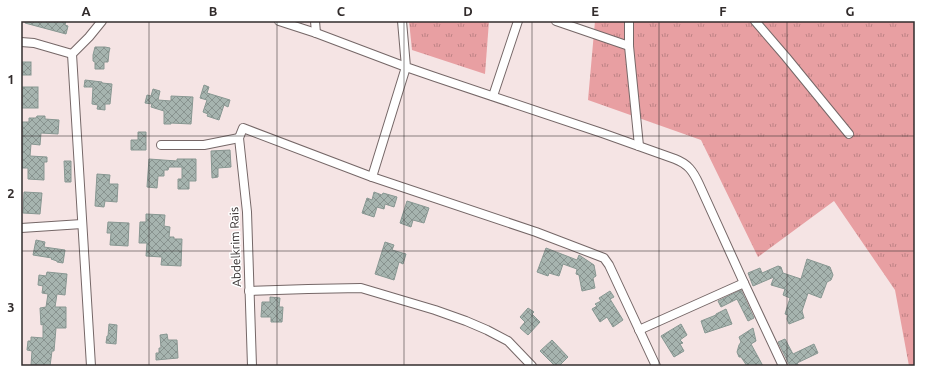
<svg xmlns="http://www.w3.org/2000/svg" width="936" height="387" font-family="Ubuntu,sans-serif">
	<defs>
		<pattern id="grass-tufts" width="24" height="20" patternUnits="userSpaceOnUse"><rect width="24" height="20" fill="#e89fa2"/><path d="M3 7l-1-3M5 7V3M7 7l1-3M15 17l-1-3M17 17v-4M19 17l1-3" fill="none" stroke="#bd8284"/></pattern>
		<pattern id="building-cross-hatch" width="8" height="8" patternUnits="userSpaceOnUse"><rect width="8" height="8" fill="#a6b4af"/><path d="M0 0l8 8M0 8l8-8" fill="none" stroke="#88938f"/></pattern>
	</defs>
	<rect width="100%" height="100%" fill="#f5e4e4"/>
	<!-- grass -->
	<g fill="url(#grass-tufts)">
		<polygon points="409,21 489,21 485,74 412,50"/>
		<polygon points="595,21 915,21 915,366 909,366 895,290 834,201 758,257 701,140 588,100"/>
	</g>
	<!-- building -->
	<g fill="url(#building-cross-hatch)" stroke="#889792">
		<polygon points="25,21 66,21 65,25 68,26 66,34 25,23"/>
		<polygon points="95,47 105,47 110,48 109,52 108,62 104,62 104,69 95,69 95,62 93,61 93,55"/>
		<rect x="21" y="62" width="10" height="13"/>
		<polygon points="85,80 102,82 102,83 112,84 110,104 105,104 105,110 97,109 98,105 92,104 93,87 84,87"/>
		<polygon points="204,85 209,87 207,93 230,100 228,107 224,105 219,120 207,116 208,114 203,112 207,100 200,98"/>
		<rect x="21" y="87" width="17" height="21"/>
		<polygon points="153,89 160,91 158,100 171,101 171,96 193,97 191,124 171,123 171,124 164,124 164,111 151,107 152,104 145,103 147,95 151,96"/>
		<polygon points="37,116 45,116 45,119 59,120 58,134 41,133 40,145 31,144 30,156 47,157 47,162 44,162 44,180 28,179 28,168 22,168 23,131 21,131 21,122 29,122 29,118 36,118"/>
		<polygon points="138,132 146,132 146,150 131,150 131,140 138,140"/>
		<polygon points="230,150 231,167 218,168 218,177 212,178 211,151"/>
		<polygon points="149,159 177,161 177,159 196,159 196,181 189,181 189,189 178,189 178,179 182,179 182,167 169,167 168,170 164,170 164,176 158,176 157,188 147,187"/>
		<polygon points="64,161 71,161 71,182 65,182"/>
		<polygon points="97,174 110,175 109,184 118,184 117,202 105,201 104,207 95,206"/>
		<polygon points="24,192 42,193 40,214 23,213"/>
		<polygon points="374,192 382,195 383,193 397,197 394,207 385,204 384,209 377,207 374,217 362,213 367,198 372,200"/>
		<polygon points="407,201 429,208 424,223 413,220 411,227 400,223"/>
		<polygon points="146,214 165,215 164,226 170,227 169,237 174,237 174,239 182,239 181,266 161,265 162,257 146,256 147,243 139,243 140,222 146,222"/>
		<polygon points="108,222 129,223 128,246 110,245 111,233 107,233"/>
		<polygon points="36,240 45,242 44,247 65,250 63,263 57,262 57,261 51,259 52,258 33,255"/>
		<polygon points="385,242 394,245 392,250 406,254 403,264 399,262 394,280 375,274"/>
		<polygon points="546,248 577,260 579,255 594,265 596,276 593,278 595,288 582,291 579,275 576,274 577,269 563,264 559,276 549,273 548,276 537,272"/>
		<polygon points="807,259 830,267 833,275 831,280 827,282 821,298 808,293 802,311 804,318 789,324 787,319 788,315 785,314 790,298 783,295 785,289 771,285 774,277 753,286 748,273 760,268 762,273 778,266 781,267 783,273 801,279"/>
		<polygon points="47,272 67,274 65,295 57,294 55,307 66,307 66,328 56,328 54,351 52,351 50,366 31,365 32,351 27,350 28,341 31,341 31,337 43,338 43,324 41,325 40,308 46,307 48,294 42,293 43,286 38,285 39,275 46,276"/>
		<polygon points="741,290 754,318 748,321 737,299 721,307 718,301"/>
		<polygon points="610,291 614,297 610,299 623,320 613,327 607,317 600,322 592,309 597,306 595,304 601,301 599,298"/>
		<polygon points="270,297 280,298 279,307 283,307 282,322 271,322 271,317 261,317 262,302 270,302"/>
		<polygon points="528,308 534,312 532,314 540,322 528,335 520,328 525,322 520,317"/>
		<polygon points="726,309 732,324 705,333 701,321 716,315 716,314"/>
		<polygon points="109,324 117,325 116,344 106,343 107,336 108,336"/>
		<polygon points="681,324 687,335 680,340 683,343 680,344 684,351 674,357 661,336"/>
		<polygon points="753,328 756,341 751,344 763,366 747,366 741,357 739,357 737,352 739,345 741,342 739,337"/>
		<polygon points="167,334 168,340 177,340 178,358 156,360 156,353 159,353 159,348 161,348 160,335"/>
		<polygon points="785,339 793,354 814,344 818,353 797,363 799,366 790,366 778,342"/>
		<polygon points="552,340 568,357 559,366 555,366 540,351"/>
	</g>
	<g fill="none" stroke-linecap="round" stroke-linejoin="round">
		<defs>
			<g id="minor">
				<polyline points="279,21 316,33 406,67 372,177"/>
				<polyline points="315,21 316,33"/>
				<path d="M402,21L406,67L435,77L602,133L675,159C688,164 693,171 699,184L744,283"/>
				<polyline points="556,21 629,46"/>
				<polyline points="629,21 629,46 639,146"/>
				<polyline points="755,21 786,57 849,134"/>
				<polyline points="21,42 34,43 72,54"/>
				<polyline points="493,96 518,21"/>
				<polyline points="161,145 204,145 239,138"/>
				<polyline points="21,228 82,224"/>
				<polyline points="249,291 308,289 361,288 435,310 466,321 487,330 508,341 532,366"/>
				<polyline points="639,330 744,283 783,366"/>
				<polyline points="91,366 72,54 89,37 102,21"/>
				<polyline points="252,366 247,212 239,138 243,128 372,177 536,232 604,258 609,265 656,366"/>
			</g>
		</defs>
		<!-- minor casing -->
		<use href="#minor" stroke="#756767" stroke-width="10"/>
		<!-- minor -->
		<use href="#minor" stroke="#fff" stroke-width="8"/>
	</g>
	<!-- grid -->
	<path fill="none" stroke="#322c2c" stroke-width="1" stroke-opacity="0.55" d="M149,21V366M277,21V366M404,21V366M532,21V366M659,21V366M787,21V366M21,136H915M21,251H915"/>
	<g text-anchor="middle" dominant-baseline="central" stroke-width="3" stroke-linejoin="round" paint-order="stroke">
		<!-- street labels -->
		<g font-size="12" fill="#322c2c" stroke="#fff">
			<text transform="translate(235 247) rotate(-92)">Abdelkrim Rais</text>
		</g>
	</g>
	<!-- border -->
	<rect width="936" height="387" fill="none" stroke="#ffffff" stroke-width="44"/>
	<rect x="22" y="22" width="892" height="343" fill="none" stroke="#322c2c" stroke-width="1.5"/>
	<g font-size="13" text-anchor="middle" font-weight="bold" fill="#322c2c">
		<text x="86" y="16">A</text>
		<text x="213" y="16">B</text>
		<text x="341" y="16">C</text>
		<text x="468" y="16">D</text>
		<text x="595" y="16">E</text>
		<text x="723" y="16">F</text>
		<text x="850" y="16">G</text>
		<text x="11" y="84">1</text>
		<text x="11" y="198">2</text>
		<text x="11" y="312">3</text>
	</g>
</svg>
